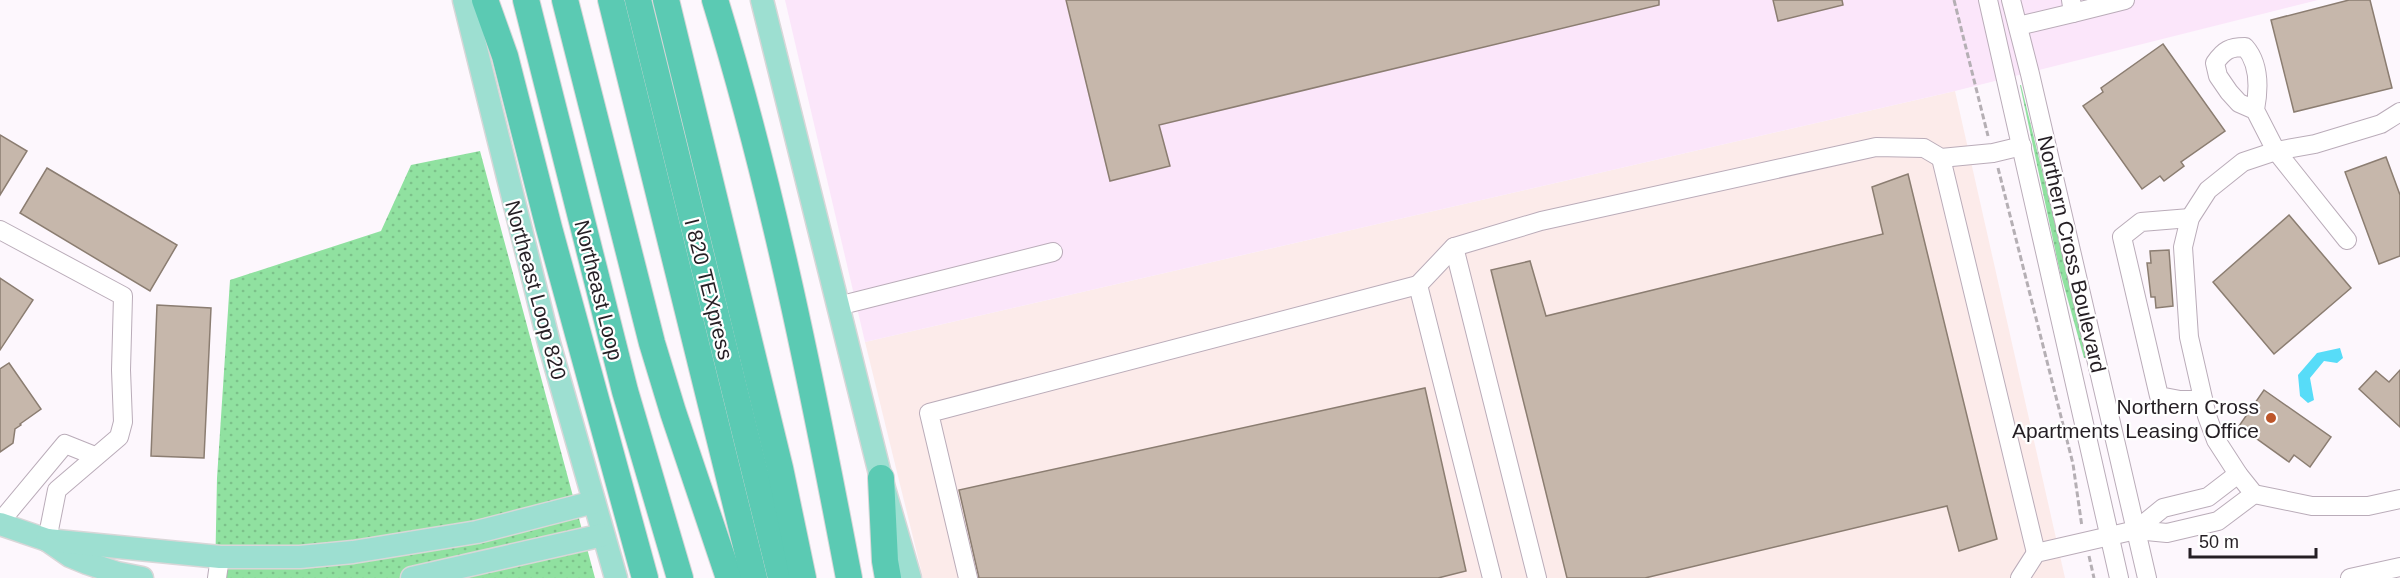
<svg xmlns="http://www.w3.org/2000/svg" width="2400" height="578" font-family="Arial,sans-serif">
	<defs>
		<pattern id="grass-dots" width="8" height="8" patternUnits="userSpaceOnUse" patternTransform="scale(1.5)"><rect width="8" height="8" fill="#90e1a0"/><path d="M2 2h.1M6 6h.1" fill="none" stroke="#7cc18a" stroke-width="1.8" stroke-linecap="round"/></pattern>
	</defs>
	<rect width="100%" height="100%" fill="#fdf7fd"/>
	<!-- commercial -->
	<polygon fill="#fcebea" points="1955,91 2065,578 923,578 865,342"/>
	<!-- built -->
	<polygon fill="#fbe6fa" points="785,0 2318,0 1955,91 865,342"/>
	<!-- grass -->
	<g fill="url(#grass-dots)">
		<polygon points="2020,85 2021,85 2088,357 2084,358 2059,268"/>
		<polygon points="480,151 595,578 215,578 217,478 230,280 381,231 411,165"/>
	</g>
	<!-- water -->
	<polygon fill="#57dcf8" points="2340,348 2343,358 2337,363 2324,361 2310,378 2314,400 2308,403 2300,396 2298,375 2317,353"/>
	<!-- building -->
	<g fill="#c6b7ab" stroke="#8b7d71" stroke-width="1.5">
		<polygon points="1066,0 1659,0 1659,5 1159,125 1170,166 1110,181"/>
		<polygon points="1773,0 1842,0 1843,5 1778,21"/>
		<polygon points="2349,0 2370,0 2392,88 2294,112 2271,20"/>
		<polygon points="2163,44 2225,131 2181,162 2184,166 2164,181 2160,176 2142,189 2083,106 2103,92 2101,88"/>
		<polygon points="0,135 27,151 0,195"/>
		<polygon points="2386,157 2400,195 2400,256 2379,264 2345,172"/>
		<polygon points="47,168 177,245 150,291 20,213"/>
		<polygon points="1908,174 1997,539 1959,551 1947,506 1645,578 1567,578 1491,270 1530,261 1546,316 1883,234 1872,187"/>
		<polygon points="2289,215 2351,288 2274,354 2213,282"/>
		<polygon points="2169,250 2173,306 2156,308 2155,297 2151,297 2147,263 2151,263 2150,251"/>
		<polygon points="0,278 33,300 0,350"/>
		<polygon points="157,305 211,308 204,458 151,456"/>
		<polygon points="9,363 41,409 20,424 21,425 15,429 13,443 0,452 0,369"/>
		<polygon points="2400,370 2400,427 2359,389 2376,371 2389,382"/>
		<polygon points="1425,388 1466,571 1438,578 979,578 959,490"/>
		<polygon points="2264,390 2331,437 2310,467 2294,455 2289,462 2239,426"/>
	</g>
	<g fill="none" stroke-linecap="round" stroke-linejoin="round">
		<defs>
			<g id="minor">
				<polyline points="1988,0 2119,578"/>
				<polyline points="2011,0 2030,74 2147,578"/>
				<polyline points="2071,0 2073,13 2125,0"/>
				<polyline points="2018,26 2073,13"/>
				<path d="M2255,110C2259,89 2260,64 2245,47C2230,47 2224,50 2215,63L2218,76L2229,92L2239,103L2255,110L2276,151L2347,240"/>
				<polyline points="2400,112 2381,124 2315,144 2276,151 2243,162 2208,190 2190,218 2183,247 2189,337 2207,416 2216,440 2238,474 2254,494 2312,506 2368,506 2400,499"/>
				<polyline points="1941,158 2036,553"/>
				<polyline points="2190,218 2141,222 2122,237 2159,396 2180,400 2203,400"/>
				<polyline points="0,230 123,296 121,370 123,422 119,437 57,490 47,540"/>
				<polyline points="1454,247 1537,578"/>
				<polyline points="838,306 1053,252"/>
				<polyline points="0,522 65,444 95,456"/>
				<polyline points="2136,530 2167,533 2218,521 2254,494"/>
				<polyline points="217,578 220,557"/>
				<polyline points="968,578 929,413 1418,285"/>
				<polyline points="1492,578 1418,285 1454,247 1541,221 1876,147 1924,148 1941,158 1993,153 2022,146"/>
				<polyline points="2020,578 2036,553 2136,530 2163,508 2208,497 2238,474"/>
				<polyline points="2350,578 2400,567"/>
			</g>
			<g id="major">
				<polyline points="464,0 549,343 616,578"/>
				<polyline points="762,0 881,478 910,578"/>
				<polyline points="0,524 47,540 70,556 87,563 117,573 142,578"/>
				<polyline points="47,540 220,557 300,557 353,552 477,532 594,502"/>
				<polyline points="412,578 603,535"/>
			</g>
			<g id="highway">
				<polyline points="485,0 505,56 549,228 645,578"/>
				<polyline points="526,0 625,391 680,578"/>
				<polyline points="565,0 652,343 673,412 729,578"/>
				<polyline points="611,0 754,578"/>
				<polyline points="638,0 781,578"/>
				<polyline points="666,0 780,468 803,578"/>
				<path d="M715,0C773,189 812,384 849,578"/>
				<polyline points="881,478 885,561 888,578"/>
			</g>
		</defs>
		<!-- minor casing -->
		<use href="#minor" stroke="#baacb9" stroke-width="20"/>
		<!-- major casing -->
		<use href="#major" stroke="#d8d7d8" stroke-width="25"/>
		<!-- highway casing -->
		<use href="#highway" stroke="#d8d7d8" stroke-width="28"/>
		<!-- path -->
		<g stroke="#b5afb4" stroke-width="3" stroke-dasharray="6 3" stroke-linecap="butt">
			<polyline points="1954,0 1988,136"/>
			<polyline points="1998,168 2073,464 2082,527"/>
			<polyline points="2089,556 2094,578"/>
		</g>
		<!-- minor -->
		<use href="#minor" stroke="#fff" stroke-width="18"/>
		<!-- major -->
		<use href="#major" stroke="#9ddfd1" stroke-width="22"/>
		<!-- highway -->
		<use href="#highway" stroke="#5bcab3" stroke-width="26"/>
	</g>
	<!-- markers -->
	<circle fill="#bd562a" stroke="#fff" stroke-width="2" cx="2271" cy="418" r="6"/>
	<g text-anchor="middle" dominant-baseline="central" stroke-width="4.5" stroke-linejoin="round" paint-order="stroke">
		<!-- street labels -->
		<g font-size="21" fill="#251f24" stroke="#fff">
			<text transform="translate(2072 254) rotate(77)">Northern Cross Boulevard</text>
			<text transform="translate(709 289) rotate(76)">I 820 TEXpress</text>
			<text transform="translate(536 290) rotate(75)">Northeast Loop 820</text>
			<text transform="translate(599 290) rotate(76)">Northeast Loop</text>
		</g>
		<!-- poi labels -->
		<g font-size="21" fill="#251f24" stroke="#fff" text-anchor="end">
			<text x="2259" y="406">Northern Cross<tspan x="2259" dy="24">Apartments Leasing Office</tspan></text>
		</g>
	</g>
	<!-- scale -->
	<path d="M2190 548v9h126v-9" fill="none" stroke="#251f24" stroke-width="3"/>
	<text x="2199" y="548" font-size="18" fill="#251f24" stroke="#ffffff" stroke-width="4.5" paint-order="stroke">50 m</text>
</svg>
